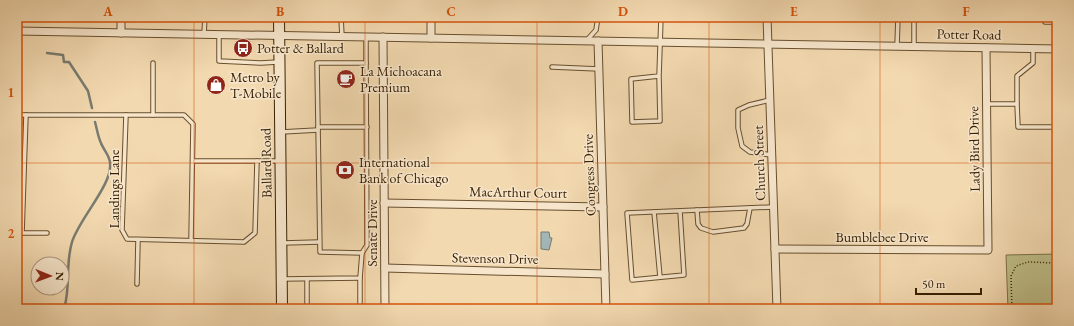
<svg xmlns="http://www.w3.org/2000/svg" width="1074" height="326" font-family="'EB Garamond',serif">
	<rect width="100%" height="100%" fill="#f3d9b0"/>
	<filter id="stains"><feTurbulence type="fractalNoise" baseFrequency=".005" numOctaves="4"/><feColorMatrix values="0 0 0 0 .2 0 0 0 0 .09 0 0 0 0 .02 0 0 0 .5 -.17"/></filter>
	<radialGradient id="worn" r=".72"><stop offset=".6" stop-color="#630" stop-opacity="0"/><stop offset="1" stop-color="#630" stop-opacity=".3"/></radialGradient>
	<!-- green -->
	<polygon fill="#bebe89" stroke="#7b7046" points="1057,254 1057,309 1008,309 1006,255"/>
	<!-- water -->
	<polygon fill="#a2b7b8" stroke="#787b70" points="541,232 549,232 550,238 552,238 549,250 541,249"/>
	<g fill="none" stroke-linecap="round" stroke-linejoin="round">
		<!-- stream -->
		<g stroke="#787b70" stroke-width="2.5">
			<polyline points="47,53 63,55 64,62 69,62 88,91 92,108"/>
			<path d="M64,309C71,286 65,265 72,242C79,219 113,184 110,163C110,156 103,149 101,143C98,137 97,129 95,122"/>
		</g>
		<defs>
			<g id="lane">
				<polyline points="341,17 342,37"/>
				<polyline points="1045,17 1045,22 1057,22"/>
				<polyline points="204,34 205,17"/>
				<polyline points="219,35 219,61 261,63 278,62"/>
				<polyline points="587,40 596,30 598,17"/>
				<polyline points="897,46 898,17"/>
				<polyline points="914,46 914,17"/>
				<polyline points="552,67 599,69"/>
				<polyline points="659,76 631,79 632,122 660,121 659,76 661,17"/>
				<polyline points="770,100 749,105 738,110 738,128 742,146 750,152 772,155"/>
				<polyline points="987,104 1017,104 1018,127 1057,127"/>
				<polyline points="1017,104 1017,76 1033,63 1033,49"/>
				<polyline points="17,115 184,115 193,124 191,240"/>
				<polyline points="126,115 122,230 127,239 244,242 255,233 257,161"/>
				<polyline points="153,115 153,63"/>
				<polyline points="318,127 367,127"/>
				<polyline points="281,132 318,130"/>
				<polyline points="193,161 279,161"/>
				<polyline points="697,210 698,224 701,228 713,232 744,228 747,224 750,208"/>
				<path d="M680,211L684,275L632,280L627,213C676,211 725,209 773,207"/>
				<polyline points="654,212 660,277"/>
				<polyline points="17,233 47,233"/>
				<polyline points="22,233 26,115"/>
				<polyline points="283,243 319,242"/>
				<polyline points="362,253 367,245 366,63"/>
				<polyline points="360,278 360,309"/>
				<polyline points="282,279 360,278 362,253 320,252 317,63 366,63 366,37"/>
				<polyline points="307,279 307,309"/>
				<polyline points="137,284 138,240"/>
			</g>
			<g id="street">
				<polyline points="121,17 121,33"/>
				<polyline points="431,17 431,38"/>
				<polyline points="767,17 777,309"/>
				<polyline points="17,31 1057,49"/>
				<polyline points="383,37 385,309"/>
				<polyline points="598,41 606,309"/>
				<polyline points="384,203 603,207"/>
				<polyline points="775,249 988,250 986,48"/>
				<polyline points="385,268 605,274"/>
			</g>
			<polyline id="secondary" points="279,17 282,309"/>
		</defs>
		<!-- lane casing -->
		<use href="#lane" stroke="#674f2e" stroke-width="5.5"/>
		<!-- street casing -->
		<use href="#street" stroke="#674f2e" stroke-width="9"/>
		<!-- secondary casing -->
		<use href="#secondary" stroke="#382103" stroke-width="12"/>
		<!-- path -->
		<polyline stroke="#382103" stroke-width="1.5" stroke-dasharray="1 2" stroke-linecap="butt" points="1012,309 1011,276 1016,266 1028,262 1057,263"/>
		<!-- lane -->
		<use href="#lane" stroke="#f7e6cc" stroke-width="3.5"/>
		<!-- street -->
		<use href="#street" stroke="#f7e6cc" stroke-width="7"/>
		<!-- secondary -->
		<use href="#secondary" stroke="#f7e6cc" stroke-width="10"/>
	</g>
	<!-- grid -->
	<path fill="none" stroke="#d6530b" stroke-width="1" stroke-opacity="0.55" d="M194,17V309M365,17V309M537,17V309M709,17V309M880,17V309M17,163H1057"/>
	<!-- icons -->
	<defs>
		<symbol id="bus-disc" viewBox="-11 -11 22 22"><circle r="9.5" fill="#8f2418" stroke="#f7e6cc"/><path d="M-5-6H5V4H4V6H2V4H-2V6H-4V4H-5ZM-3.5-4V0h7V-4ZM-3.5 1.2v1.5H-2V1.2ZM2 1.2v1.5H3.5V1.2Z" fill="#fff"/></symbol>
		<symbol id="cafe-disc" viewBox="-11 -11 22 22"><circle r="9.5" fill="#8f2418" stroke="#f7e6cc"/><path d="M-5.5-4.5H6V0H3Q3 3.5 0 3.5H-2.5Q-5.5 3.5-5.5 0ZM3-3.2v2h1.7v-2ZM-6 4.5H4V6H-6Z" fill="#fff"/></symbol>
		<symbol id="shop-disc" viewBox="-11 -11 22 22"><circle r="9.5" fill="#8f2418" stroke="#f7e6cc"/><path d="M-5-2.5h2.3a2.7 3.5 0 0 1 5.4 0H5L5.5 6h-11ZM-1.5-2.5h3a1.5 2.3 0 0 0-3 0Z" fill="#fff"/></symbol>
		<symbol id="bank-disc" viewBox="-11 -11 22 22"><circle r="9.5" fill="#8f2418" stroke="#f7e6cc"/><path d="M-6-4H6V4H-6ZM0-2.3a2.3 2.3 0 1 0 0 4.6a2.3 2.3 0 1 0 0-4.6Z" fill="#fff"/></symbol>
	</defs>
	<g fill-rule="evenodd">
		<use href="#bus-disc" x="232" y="37" width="22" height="22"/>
		<use href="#cafe-disc" x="335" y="68" width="22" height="22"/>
		<use href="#shop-disc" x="205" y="74" width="22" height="22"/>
		<use href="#bank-disc" x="334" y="159" width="22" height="22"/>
	</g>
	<g text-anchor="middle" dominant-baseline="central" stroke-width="3" stroke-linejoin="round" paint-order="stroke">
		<!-- street labels -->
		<g font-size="14" fill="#382103" stroke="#f7e6cc">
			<text transform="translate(969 34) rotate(1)">Potter Road</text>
			<text transform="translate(974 149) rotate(-91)">Lady Bird Drive</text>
			<text transform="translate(266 163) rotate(-91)">Ballard Road</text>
			<text transform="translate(759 163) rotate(-92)">Church Street</text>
			<text transform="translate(589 175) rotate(-92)">Congress Drive</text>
			<text transform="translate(114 189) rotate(-90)">Landings Lane</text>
			<text transform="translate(518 192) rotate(1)">MacArthur Court</text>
			<text transform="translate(372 233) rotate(-90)">Senate Drive</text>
			<text x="882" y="237">Bumblebee Drive</text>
			<text transform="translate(495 258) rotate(1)">Stevenson Drive</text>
		</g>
		<!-- poi labels -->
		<g font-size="14" fill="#382103" stroke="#f7e6cc" text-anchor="start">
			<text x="257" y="48">Potter &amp; Ballard</text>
			<text x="360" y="71">La Michoacana<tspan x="360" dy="16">Premium</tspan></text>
			<text x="230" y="77">Metro by<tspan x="230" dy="16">T-Mobile</tspan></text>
			<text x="359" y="162">International<tspan x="359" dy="16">Bank of Chicago</tspan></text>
		</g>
	</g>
	<!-- margin -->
	<rect width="1074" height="326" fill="none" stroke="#f3d9b0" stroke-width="44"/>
	<!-- north arrow -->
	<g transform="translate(50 276) rotate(91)"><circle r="19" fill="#f7e6cc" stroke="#ab977c"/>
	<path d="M0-3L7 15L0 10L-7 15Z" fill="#8f2418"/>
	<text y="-6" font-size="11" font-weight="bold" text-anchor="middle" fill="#382103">N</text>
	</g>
	<!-- scale -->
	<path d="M916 288v6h65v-6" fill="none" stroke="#382103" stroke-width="2"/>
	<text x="922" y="288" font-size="12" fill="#382103" stroke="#f7e6cc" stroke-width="3" paint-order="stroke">50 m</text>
	<rect x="22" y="22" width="1030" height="282" fill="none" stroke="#d6530b" stroke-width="1.5"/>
	<g font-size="13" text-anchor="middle" font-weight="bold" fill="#d6530b">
		<text x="108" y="16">A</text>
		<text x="280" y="16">B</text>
		<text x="451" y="16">C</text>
		<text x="623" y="16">D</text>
		<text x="794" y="16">E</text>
		<text x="966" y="16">F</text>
		<text x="11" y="97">1</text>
		<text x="11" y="238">2</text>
	</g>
	<rect width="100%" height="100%" filter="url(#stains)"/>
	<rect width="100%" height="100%" fill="url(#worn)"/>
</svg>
